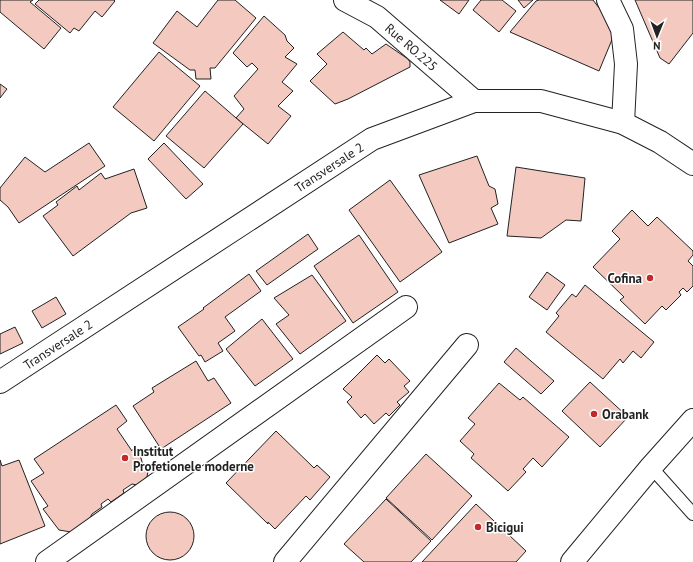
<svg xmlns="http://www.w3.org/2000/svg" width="693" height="562" font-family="'PT Sans',sans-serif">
	<rect width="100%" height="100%" fill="#fff"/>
	<!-- building -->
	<g fill="#f3c9c0" stroke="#222">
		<polygon points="0,0 33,0 30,2 61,28 44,49 0,12"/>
		<polygon points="39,0 114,0 115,1 102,17 95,11 79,31 74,28 70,33 35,4"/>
		<polygon points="218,0 235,0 256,18 215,68 210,68 211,79 196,79 195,70 190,70 153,43 177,11 197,27"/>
		<polygon points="440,0 469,0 459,14"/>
		<polygon points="481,0 502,0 516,11 499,32 473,10"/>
		<polygon points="518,0 533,0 524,8"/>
		<polygon points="539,0 593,0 616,30 599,71 510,32 536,1"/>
		<polygon points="635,0 693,0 693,33 669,64 660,58"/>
		<polygon points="264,16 285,35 287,41 294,48 285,57 297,64 282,82 293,91 278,106 291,116 268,144 236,118 244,109 234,96 258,69 252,63 247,67 233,53"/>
		<polygon points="343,32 364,50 366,48 372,54 386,44 408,59 410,62 410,67 348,99 335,104 310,81 327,64 317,54"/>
		<polygon points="159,52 200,86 154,141 113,107"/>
		<polygon points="0,84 7,89 0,98"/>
		<polygon points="205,91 243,124 204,168 166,136"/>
		<polygon points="89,143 105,166 19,223 8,207 0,200 0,188 25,157 45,172"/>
		<polygon points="164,143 203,184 186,199 148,159"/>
		<polygon points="477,156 489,186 495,189 498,204 491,208 498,224 449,243 419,175"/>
		<polygon points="516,167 585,178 581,221 566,220 541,238 507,236"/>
		<polygon points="134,169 147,208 131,213 73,256 43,216 58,205 56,202 77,186 79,190 101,173 105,179"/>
		<polygon points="390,180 442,252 400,282 349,210"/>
		<polygon points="632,210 648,226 657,217 693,251 693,255 688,261 693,266 693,286 687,292 683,288 679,292 681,295 666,310 662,306 645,324 620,300 624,297 593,267 620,239 612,231"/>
		<polygon points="308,234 318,249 267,285 256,271"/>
		<polygon points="359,235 398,292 353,323 314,266"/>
		<polygon points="547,272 565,285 547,310 529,297"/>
		<polygon points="249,274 261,291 225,317 235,331 218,343 223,351 205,362 201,355 199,356 178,327 204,309 203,308"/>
		<polygon points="312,275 346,321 300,354 276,324 289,315 274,298"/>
		<polygon points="585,285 654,342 641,358 633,351 623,363 620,359 603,379 546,332 559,316 556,313 572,294 576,297"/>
		<polygon points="56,297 66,314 42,328 32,311"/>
		<polygon points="262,319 293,359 255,386 226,349"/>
		<polygon points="15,327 23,343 0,354 0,334"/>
		<polygon points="516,348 554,381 541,394 504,362"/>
		<polygon points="377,355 385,363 389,359 410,381 404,386 409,392 397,402 400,405 389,416 386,413 374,424 365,414 361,418 347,402 352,397 343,389"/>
		<polygon points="196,361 208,381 214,378 231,403 161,449 133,406 154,392 152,388"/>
		<polygon points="590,382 628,417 600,447 562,411"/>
		<polygon points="499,383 520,400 523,397 569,437 542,467 533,458 523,469 526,472 508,491 471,458 474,454 460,441 475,424 468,418"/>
		<polygon points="116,405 127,421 117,429 132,451 133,449 138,452 141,458 142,462 148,471 147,477 137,485 132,484 123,490 124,493 111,502 108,499 101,504 102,507 92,514 90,518 71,532 59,530 43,509 48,506 31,481 44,473 34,459"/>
		<polygon points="276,431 314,468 317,465 330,477 310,500 306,496 275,529 268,522 268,524 226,483"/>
		<polygon points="426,454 472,496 432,540 386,498"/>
		<polygon points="0,460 2,466 19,460 45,526 0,544"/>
		<polygon points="386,499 431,541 411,562 364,562 344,544"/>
		<polygon points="476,504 526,551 516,562 422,562"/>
		<circle cx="170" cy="536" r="24"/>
	</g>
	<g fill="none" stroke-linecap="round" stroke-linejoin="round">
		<defs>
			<polyline id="lane" points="651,467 693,514"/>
			<g id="street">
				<path id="s1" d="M345,0L377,17L474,101"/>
				<polyline points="608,0 622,29 626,64 623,123"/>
				<polyline points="47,562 406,307"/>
				<polyline points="285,562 467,345"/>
			</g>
			<g id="secondary">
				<path id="s2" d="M0,382L372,139L474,101H541L623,123L660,142L693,164"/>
			</g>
			<polyline id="primary" points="572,562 651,467 693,420"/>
		</defs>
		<!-- lane casing -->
		<use href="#lane" stroke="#222" stroke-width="14"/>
		<!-- street casing -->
		<use href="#street" stroke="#222" stroke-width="24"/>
		<!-- secondary casing -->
		<use href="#secondary" stroke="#222" stroke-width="24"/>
		<!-- primary casing -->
		<use href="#primary" stroke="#222" stroke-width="24"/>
		<!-- lane -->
		<use href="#lane" stroke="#fff" stroke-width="12"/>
		<!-- street -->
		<use href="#street" stroke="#fff" stroke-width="22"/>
		<!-- secondary -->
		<use href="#secondary" stroke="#fff" stroke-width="22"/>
		<!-- primary -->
		<use href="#primary" stroke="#fff" stroke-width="22"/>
	</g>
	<!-- markers -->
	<g fill="#c62828" stroke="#fff" stroke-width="1.5">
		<circle cx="650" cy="278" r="4"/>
		<circle cx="594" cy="414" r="4"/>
		<circle cx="125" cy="458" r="4"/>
		<circle cx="478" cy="527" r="4"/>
	</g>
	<g text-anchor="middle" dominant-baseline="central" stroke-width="3" stroke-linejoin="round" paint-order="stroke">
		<!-- street labels -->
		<g font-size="13" fill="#222" stroke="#fff">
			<text stroke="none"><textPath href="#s1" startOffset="82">Rue RO.225</textPath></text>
			<text stroke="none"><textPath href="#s2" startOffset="393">Transversale 2</textPath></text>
			<text stroke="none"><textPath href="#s2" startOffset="69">Transversale 2</textPath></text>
		</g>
		<!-- poi labels -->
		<g font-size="13" font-weight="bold" fill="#222" stroke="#fff" text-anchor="start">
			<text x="642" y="278" text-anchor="end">Cofina</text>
			<text x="602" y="414">Orabank</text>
			<text x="133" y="451">Institut<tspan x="133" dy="15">Profetionele moderne</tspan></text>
			<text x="486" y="527">Bicigui</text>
		</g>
	</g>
	<!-- north arrow -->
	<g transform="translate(657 36) rotate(181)" stroke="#ffffff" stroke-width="3" paint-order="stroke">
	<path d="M0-3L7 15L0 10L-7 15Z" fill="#222222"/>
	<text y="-6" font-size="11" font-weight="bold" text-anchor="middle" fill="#222222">N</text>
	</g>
</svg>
